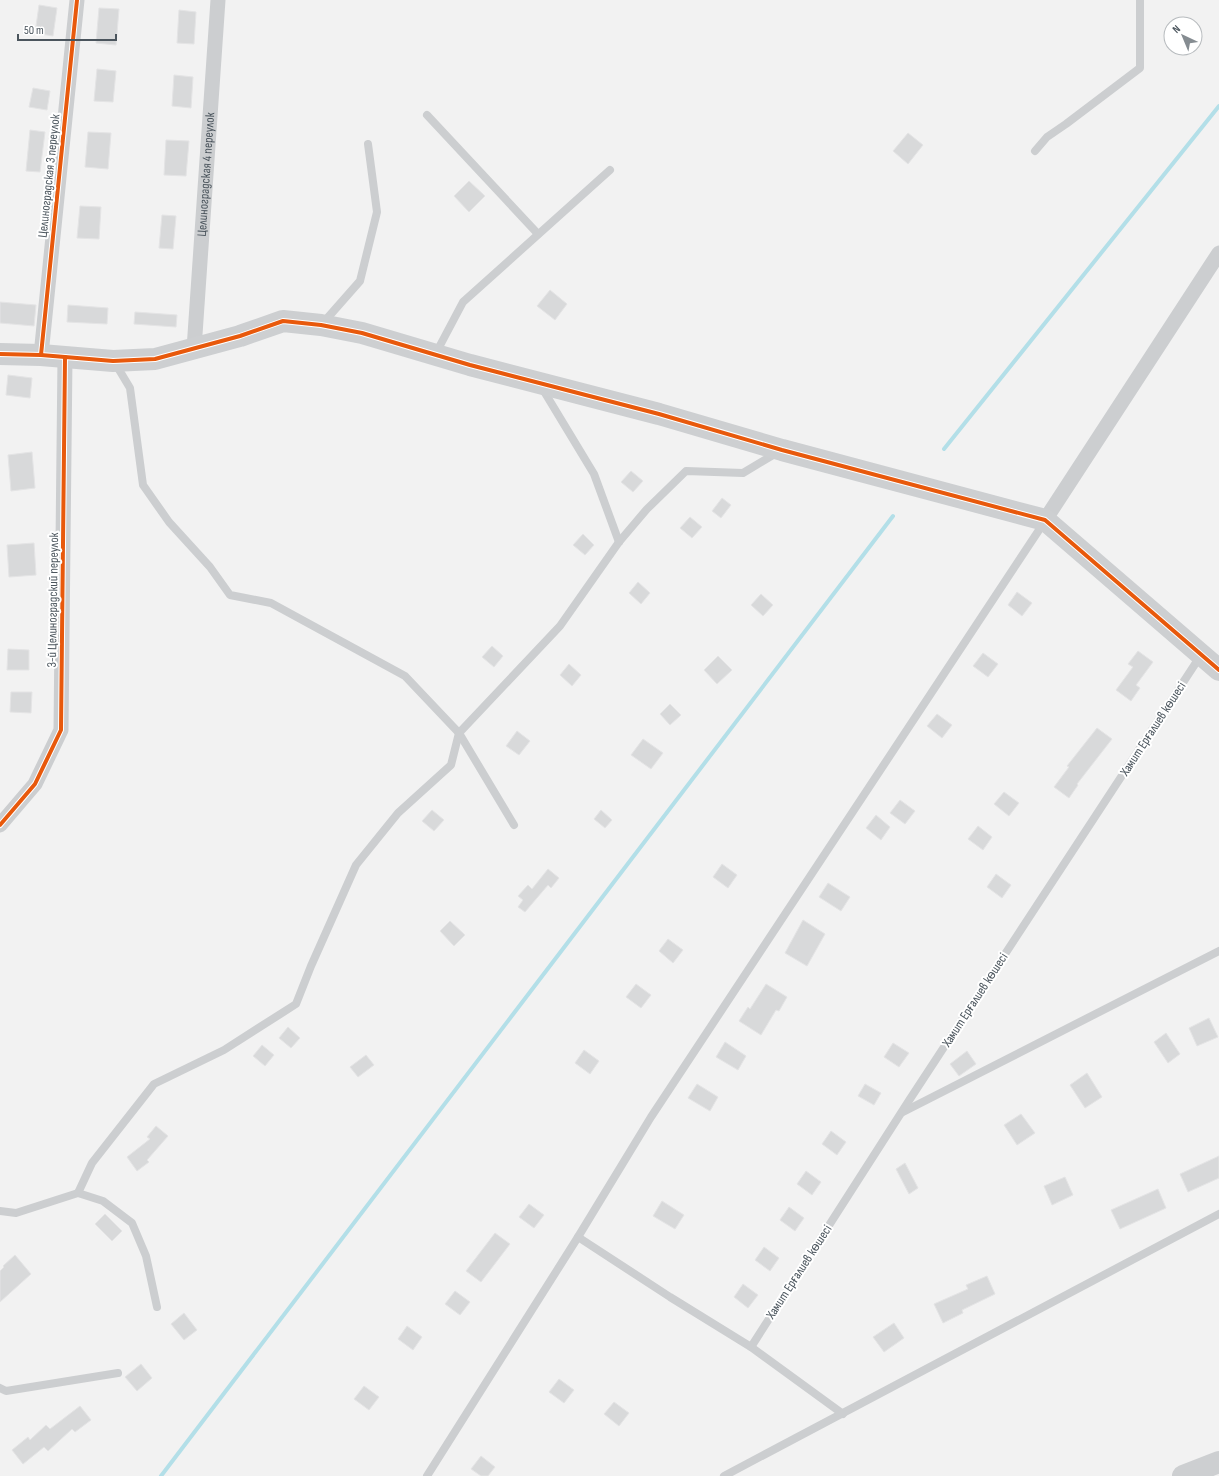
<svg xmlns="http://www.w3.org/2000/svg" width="1219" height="1476" font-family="'Sofia Sans Condensed',sans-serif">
	<rect width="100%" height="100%" fill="#f2f2f2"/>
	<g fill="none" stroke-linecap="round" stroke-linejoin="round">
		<!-- stream -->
		<g stroke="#b3dfe8" stroke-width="4">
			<polyline points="944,449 1219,106"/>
			<polyline points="161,1476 893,516"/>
		</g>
	</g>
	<!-- building -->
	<g fill="#d8d9da" stroke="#e4e4e5">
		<polygon points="39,5 57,8 53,36 35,33"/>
		<polygon points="99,8 119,9 116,45 96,43"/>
		<polygon points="179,10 196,12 194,44 177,43"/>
		<polygon points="97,69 116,71 113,102 94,101"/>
		<polygon points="174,75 193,77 191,108 172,106"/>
		<polygon points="33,88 50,91 47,110 29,107"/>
		<polygon points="30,130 45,132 40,172 26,171"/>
		<polygon points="88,132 111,133 108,169 85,167"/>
		<polygon points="908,133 923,145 908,164 893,151"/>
		<polygon points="166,140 189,141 186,176 164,175"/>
		<polygon points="469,181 485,196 469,212 454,196"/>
		<polygon points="80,206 101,207 99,239 77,238"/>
		<polygon points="162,215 176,216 173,249 159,248"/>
		<polygon points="550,290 567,304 555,320 537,306"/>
		<polygon points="0,302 36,305 34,326 0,323"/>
		<polygon points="68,305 108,308 107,324 67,322"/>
		<polygon points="135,312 177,315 176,327 134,324"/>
		<polygon points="8,375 32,378 30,398 6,395"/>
		<polygon points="32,452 35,488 11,491 8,455"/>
		<polygon points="631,471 643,481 633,492 621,482"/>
		<polygon points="722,498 731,505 721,518 712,511"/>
		<polygon points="690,517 702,527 692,538 680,528"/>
		<polygon points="583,534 594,545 585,555 573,545"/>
		<polygon points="34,543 36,575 9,577 7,545"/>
		<polygon points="638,582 650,593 641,604 629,593"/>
		<polygon points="1017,592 1032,603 1022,616 1008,605"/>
		<polygon points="761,594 773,605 763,616 751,605"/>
		<polygon points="492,646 503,656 494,667 482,657"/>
		<polygon points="8,649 29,650 29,670 7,670"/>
		<polygon points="1138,651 1153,662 1136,685 1140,688 1131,701 1116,690 1133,667 1128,664"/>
		<polygon points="983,653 998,664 988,677 973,666"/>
		<polygon points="718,656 732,670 717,684 704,670"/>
		<polygon points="569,664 581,675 572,686 560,675"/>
		<polygon points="11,692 32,692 31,713 10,712"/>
		<polygon points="670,704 681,715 670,725 660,714"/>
		<polygon points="937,714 952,725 942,738 927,726"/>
		<polygon points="1097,728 1112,739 1077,784 1078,785 1069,798 1054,787 1069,767 1067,766"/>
		<polygon points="517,731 530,741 519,755 506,746"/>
		<polygon points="643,739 663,753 651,769 631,755"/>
		<polygon points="1004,792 1019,803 1009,816 994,804"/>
		<polygon points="900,800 915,811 905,824 890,813"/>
		<polygon points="432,810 444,820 434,831 422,821"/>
		<polygon points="601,810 612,820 605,828 594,819"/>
		<polygon points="876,815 890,827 881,840 866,828"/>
		<polygon points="978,826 992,837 983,850 968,839"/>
		<polygon points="722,864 737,875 728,888 713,877"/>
		<polygon points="548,869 559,878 551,888 548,885 525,912 518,907 523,900 518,896 528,885 532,889"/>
		<polygon points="996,874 1011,885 1002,898 987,887"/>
		<polygon points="828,883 850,897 841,911 819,897"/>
		<polygon points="803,920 825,934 807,966 785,953"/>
		<polygon points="450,921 465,935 454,946 440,931"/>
		<polygon points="668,939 683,950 673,963 659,951"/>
		<polygon points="636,984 651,995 641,1008 626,997"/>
		<polygon points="766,984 787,997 779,1011 776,1010 761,1035 739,1021 748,1007 750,1009"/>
		<polygon points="1209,1018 1218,1037 1197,1046 1189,1028"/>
		<polygon points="288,1027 300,1038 291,1048 279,1038"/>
		<polygon points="1166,1033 1180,1054 1168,1063 1154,1042"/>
		<polygon points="725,1042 746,1056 738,1070 716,1057"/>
		<polygon points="893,1043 909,1053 899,1067 884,1057"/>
		<polygon points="262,1045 274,1055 265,1066 253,1056"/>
		<polygon points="584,1050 599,1061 590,1074 575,1063"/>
		<polygon points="967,1051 976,1064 959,1076 950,1064"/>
		<polygon points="366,1055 374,1065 358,1077 350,1067"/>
		<polygon points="1087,1073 1102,1097 1085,1108 1070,1085"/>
		<polygon points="697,1084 718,1097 710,1111 688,1098"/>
		<polygon points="865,1084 881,1093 874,1105 858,1096"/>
		<polygon points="1021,1114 1035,1133 1017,1145 1004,1125"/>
		<polygon points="156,1126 168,1136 147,1160 149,1162 137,1171 127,1157 150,1139 147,1137"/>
		<polygon points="831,1131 846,1142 837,1155 822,1144"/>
		<polygon points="1219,1156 1219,1178 1188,1192 1180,1174"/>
		<polygon points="905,1163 918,1188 909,1194 896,1169"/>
		<polygon points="806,1171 821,1182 812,1195 797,1184"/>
		<polygon points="1065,1177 1073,1195 1052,1205 1044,1186"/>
		<polygon points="1158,1189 1166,1208 1120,1229 1111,1210"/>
		<polygon points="662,1201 684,1215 675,1229 653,1216"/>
		<polygon points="529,1204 544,1215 534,1228 519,1217"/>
		<polygon points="789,1207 804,1218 795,1231 780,1220"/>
		<polygon points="105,1214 122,1231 112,1241 95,1224"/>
		<polygon points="495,1233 510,1244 481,1282 466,1271"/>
		<polygon points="764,1247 779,1258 770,1271 755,1260"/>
		<polygon points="15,1255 31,1274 0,1302 0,1271 4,1267 3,1266"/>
		<polygon points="987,1276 995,1294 962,1310 963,1313 943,1323 934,1304 968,1289 966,1285"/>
		<polygon points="743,1284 758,1295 748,1308 734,1297"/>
		<polygon points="455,1291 470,1302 460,1315 445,1304"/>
		<polygon points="184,1313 197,1330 184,1340 171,1324"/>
		<polygon points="894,1323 904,1338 884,1352 873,1337"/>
		<polygon points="407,1326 422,1337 413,1350 398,1339"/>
		<polygon points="141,1364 152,1378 137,1391 125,1377"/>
		<polygon points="559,1379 574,1390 564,1403 549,1392"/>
		<polygon points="364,1386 379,1397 369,1410 354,1399"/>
		<polygon points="614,1402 629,1413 619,1426 604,1414"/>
		<polygon points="80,1406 91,1420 75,1432 72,1429 48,1451 44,1447 23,1464 12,1450 28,1437 30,1440 46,1425 50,1429"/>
		<polygon points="481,1456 495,1467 488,1476 481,1476 471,1469"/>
	</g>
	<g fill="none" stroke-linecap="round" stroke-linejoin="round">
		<!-- lane -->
		<g stroke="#ccced0" stroke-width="8">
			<polyline points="427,115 538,234"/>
			<polyline points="1035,151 1047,137 1066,124 1140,68 1140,0"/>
			<polyline points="323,323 360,281 377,212 368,144"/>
			<polyline points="436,353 463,302 610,170"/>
			<polyline points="115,363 130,388 143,485 169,522 210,567 230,595 271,603 405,676 459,733 514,825"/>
			<polyline points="542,388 594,474 619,542"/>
			<polyline points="903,1112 1219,951"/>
			<polyline points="0,1211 16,1213 78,1193"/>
			<polyline points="578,1237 670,1297 751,1347 843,1414"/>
			<polyline points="157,1307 146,1256 132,1223 103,1201 78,1193 92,1163 154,1084 224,1050 296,1004 311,966 356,865 398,813 451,765 459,733 560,626 619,542 647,509 686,471 743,473 778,452"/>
			<polyline points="751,1347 910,1099 1201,655"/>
			<polyline points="0,1388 6,1391 118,1373"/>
			<polyline points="427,1476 578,1237 651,1117 1045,521"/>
			<polyline points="724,1476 1219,1214"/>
		</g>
		<!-- street -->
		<g stroke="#ccced0" stroke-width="15">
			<path id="s1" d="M194,349L218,0"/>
			<polyline points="41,355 77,0"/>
			<polyline points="1045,520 1219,253"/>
			<polyline points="0,825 35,784 61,730 65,357"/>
		</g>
		<!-- secondary -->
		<g stroke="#cdcfd1" stroke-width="22">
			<polyline points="0,354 41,355 113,361 155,359 240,336 283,321 321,325 362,333 470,365 659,414 782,450 1045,520 1219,670"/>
			<polyline points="1183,1476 1219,1462"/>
		</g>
		<defs>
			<g id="cycleway">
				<polyline points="0,354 41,355 113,361 155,359 240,336 283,321 321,325 362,333 470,365 659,414 782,450 1045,520 1219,670"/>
				<polyline points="41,355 77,0"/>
				<polyline points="0,825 35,784 61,730 65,357"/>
			</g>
		</defs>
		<!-- cycleway casing -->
		<use href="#cycleway" stroke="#fff" stroke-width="6"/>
		<!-- cycleway -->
		<use href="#cycleway" stroke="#e8590c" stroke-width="4"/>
	</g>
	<g text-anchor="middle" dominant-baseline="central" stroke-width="4" stroke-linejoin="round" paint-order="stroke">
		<!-- street labels -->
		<g font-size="13" fill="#4b555d" stroke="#fff">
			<text stroke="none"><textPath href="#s1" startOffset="175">Целиноградская 4 переулок</textPath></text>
			<text transform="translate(49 176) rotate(-84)">Целиноградская 3 переулок</text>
			<text transform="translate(53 600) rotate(-89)">3-й Целиноградский переулок</text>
			<text transform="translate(1153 729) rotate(-57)">Хамит Ерғалиев көшесі</text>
			<text transform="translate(975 1000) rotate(-57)">Хамит Ерғалиев көшесі</text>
			<text transform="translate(799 1272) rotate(-57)">Хамит Ерғалиев көшесі</text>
		</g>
	</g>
	<!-- north arrow -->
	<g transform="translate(1183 36) rotate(316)"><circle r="19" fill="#ffffff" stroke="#b7bbbe"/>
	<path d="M0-3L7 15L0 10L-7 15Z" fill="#858c91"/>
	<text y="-6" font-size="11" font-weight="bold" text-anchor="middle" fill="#4b555d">N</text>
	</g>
	<!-- scale -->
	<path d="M18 34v6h98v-6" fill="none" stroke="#4b555d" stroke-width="2"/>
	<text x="24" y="34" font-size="12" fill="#4b555d" stroke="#ffffff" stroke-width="3" paint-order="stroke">50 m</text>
</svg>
